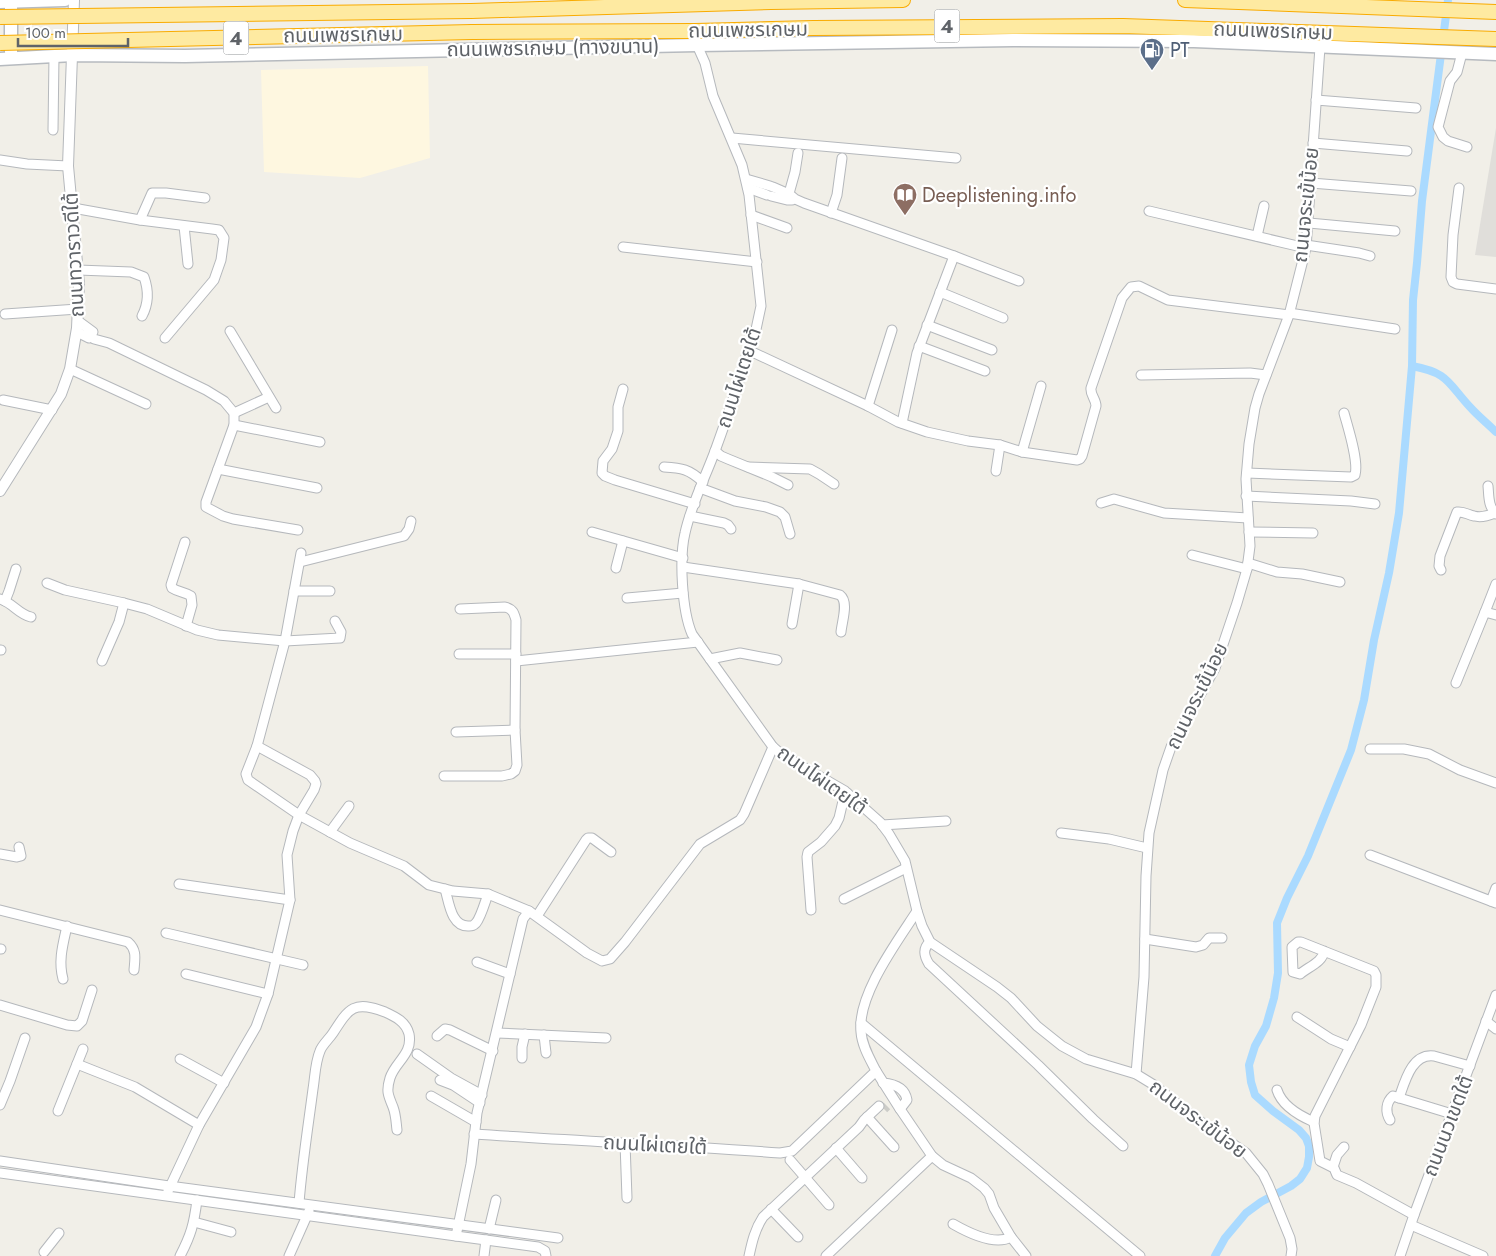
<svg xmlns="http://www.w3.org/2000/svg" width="1496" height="1256" font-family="Jost,'Noto Sans Thai',sans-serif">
	<rect width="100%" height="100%" fill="#f1efe8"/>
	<!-- commercial -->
	<polygon fill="#fef7e0" points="428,66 430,158 360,178 264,172 261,70"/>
	<!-- industrial -->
	<polygon fill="#e0deda" points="1496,128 1496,257 1475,255"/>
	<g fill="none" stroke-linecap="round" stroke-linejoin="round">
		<!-- canal -->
		<g stroke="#aadaff" stroke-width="8">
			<path d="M1412,366C1449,373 1447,382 1470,407C1478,416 1488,424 1496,432"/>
			<polyline points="1215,1256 1225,1238 1246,1213 1261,1202 1291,1186 1300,1179 1307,1168 1309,1157 1309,1146 1306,1138 1299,1130 1273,1111 1255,1095 1251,1082 1249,1065 1255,1046 1266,1026 1274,998 1278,973 1277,923 1287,898 1308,856 1351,750 1364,700 1374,640 1389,573 1399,513 1412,366 1413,300 1417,263 1422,201 1448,0"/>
		</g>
		<!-- minor-tunnel -->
		<polyline stroke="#ccccc8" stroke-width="9" stroke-dasharray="9 4.5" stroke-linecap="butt" points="884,1109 887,1106"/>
		<defs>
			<g id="minor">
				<polyline points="1462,53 1457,72 1450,81 1438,127 1443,137 1448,141 1467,147"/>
				<polyline points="1316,100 1416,108"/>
				<polyline points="53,130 54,56"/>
				<polyline points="732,138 956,158"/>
				<polyline points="1313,143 1407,151"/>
				<polyline points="0,160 27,164 68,166"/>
				<polyline points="746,179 770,186"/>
				<polyline points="1311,183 1411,191"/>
				<polyline points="773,187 789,194 795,199 804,203 954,256 917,353 902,423"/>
				<polyline points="748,188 767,195"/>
				<polyline points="1459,188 1453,235 1451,277 1453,282 1457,284 1496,289"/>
				<polyline points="771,196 787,200 792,200"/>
				<polyline points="788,197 795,172 798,153"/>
				<polyline points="73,208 140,220 212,229 219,230 224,238 221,260 214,280 165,338"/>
				<polyline points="1149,211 1306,248"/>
				<polyline points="831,213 837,195 842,158"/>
				<polyline points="751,215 787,228"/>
				<polyline points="140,220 152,193 166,193 205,198"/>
				<polyline points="1309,223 1395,231"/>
				<polyline points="184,226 188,264"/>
				<polyline points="1257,236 1264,206"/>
				<polyline points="1306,245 1359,253 1370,256"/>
				<polyline points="623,247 757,262"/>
				<polyline points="954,256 1019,281"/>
				<path d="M78,270L131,272L144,277C149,291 149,303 142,316"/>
				<polyline points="940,292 1003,318"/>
				<polyline points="1289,313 1395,329"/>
				<polyline points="5,314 78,309"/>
				<polyline points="78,321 93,332"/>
				<polyline points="927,325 992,350"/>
				<polyline points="230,331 276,408"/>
				<polyline points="77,332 89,338"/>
				<polyline points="94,339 109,343 206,390 224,401 234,413 234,425 206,502 206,507 223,516 233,519 298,530"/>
				<polyline points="919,346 985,371"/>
				<path d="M748,350L868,406L898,422L927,432L968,441L1000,445L1022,452L1077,460L1080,459L1082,456L1096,406C1096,399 1090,395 1091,388L1122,298L1131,287L1139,286L1168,300L1289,315"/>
				<polyline points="70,369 146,404"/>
				<polyline points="1141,375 1250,373 1266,375"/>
				<polyline points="623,389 618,407 618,431 612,449 603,461 602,473 605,476 615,480 695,504"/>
				<polyline points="3,400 52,410"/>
				<polyline points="868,406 892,330"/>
				<polyline points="234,413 269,397"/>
				<polyline points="234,425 320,442"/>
				<polyline points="715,451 721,456 728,459 772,477 788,485"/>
				<polyline points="1022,452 1041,386"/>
				<path d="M664,467C682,468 689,469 703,482"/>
				<polyline points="748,467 810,469 819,474 834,484"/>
				<polyline points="218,469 317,488"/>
				<polyline points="996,471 1000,445"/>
				<path d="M1247,473L1351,477L1355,475C1359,461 1348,428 1344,413"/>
				<path d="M1488,486C1489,496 1488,506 1496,514"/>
				<polyline points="700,488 735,501 766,507 780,512 785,517 790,534"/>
				<polyline points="1246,496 1351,501 1375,504"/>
				<polyline points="1101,503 1114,499 1164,513 1248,518"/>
				<polyline points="690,516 724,523 728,525 731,529"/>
				<polyline points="592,532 683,558"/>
				<polyline points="1249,532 1313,533"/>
				<path d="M185,542L171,585L172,588C178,592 185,592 191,596L192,605L186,626"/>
				<polyline points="301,553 285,641 257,746 246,774 248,780 299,815 350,843 404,866 429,885 453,891 488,894 529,911"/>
				<polyline points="1192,555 1247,569"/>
				<polyline points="300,562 404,536 409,529 411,521"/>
				<polyline points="1248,563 1277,572 1302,574 1340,582"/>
				<path d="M683,567L799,584L840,595C849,602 842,621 841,632"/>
				<polyline points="616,568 623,541"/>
				<path d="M1441,570L1439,566L1440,556L1457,512C1464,511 1468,515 1474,516C1482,518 1488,516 1495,513"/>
				<polyline points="47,583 65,590 124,603 147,609 197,630 218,635 285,641 340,638 341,632 335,621"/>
				<polyline points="294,591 330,591"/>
				<polyline points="627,598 683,593"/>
				<path d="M0,599C13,603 18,614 31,617"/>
				<polyline points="5,601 9,591 16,569"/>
				<polyline points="1485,612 1496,584"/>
				<polyline points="792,624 799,584"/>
				<polyline points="0,650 1,650"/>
				<polyline points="459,654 516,654"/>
				<polyline points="710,659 740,653 777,660"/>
				<polyline points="102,661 119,622 124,603"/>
				<polyline points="516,661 698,642"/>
				<polyline points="1456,683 1485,612 1496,615"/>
				<polyline points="456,732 515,730"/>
				<polyline points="1370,749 1404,749 1429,754 1460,770 1496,783"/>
				<path d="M444,776H502L511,774L515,771L517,765L515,730L516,620C514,613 513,609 505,607L460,609"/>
				<polyline points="882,825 946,821"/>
				<polyline points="330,832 349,806"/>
				<polyline points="1061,833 1109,839 1147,848"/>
				<polyline points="0,854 17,857 21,856 19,847"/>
				<polyline points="1370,855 1496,903"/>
				<polyline points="179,884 290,900"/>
				<path d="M445,889C449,902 451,927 469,926C472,926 473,926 476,923C481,917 485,902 488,894"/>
				<polyline points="844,899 906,868"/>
				<polyline points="1491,901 1496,888"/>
				<path d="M0,910L128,942C137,950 135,958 134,970"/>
				<polyline points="811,910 807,857 808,852 821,842 835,826 839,818 843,801 847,793"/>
				<polyline points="917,911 922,926 930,942 997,987 1011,998 1037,1026 1062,1046 1086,1059 1136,1074 1154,1085 1191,1115 1246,1153 1263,1174 1268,1184 1290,1238 1292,1249 1291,1256"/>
				<polyline points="537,916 586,840 588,838 592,838 611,852"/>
				<polyline points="166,933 303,965"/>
				<polyline points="1145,939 1196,947 1203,945 1209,938 1222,938"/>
				<path d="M930,942C922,949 924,956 929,964L1038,1065L1093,1119L1123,1146"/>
				<polyline points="0,949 1,949"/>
				<path d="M1324,951C1323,962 1308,967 1300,974L1293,972L1292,947L1298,942H1301L1374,971L1376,975V987L1361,1025L1315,1116L1314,1123L1320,1161L1334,1168L1337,1175L1356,1183L1414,1215"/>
				<polyline points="477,962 510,974"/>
				<polyline points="186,974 268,994"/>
				<path d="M63,979C58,961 63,944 67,926"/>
				<polyline points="0,1005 67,1025 77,1026 82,1021 92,990"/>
				<polyline points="1297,1017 1331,1039 1350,1047"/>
				<polyline points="1486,1021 1496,1029"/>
				<polyline points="861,1023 1140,1256"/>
				<polyline points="497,1033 606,1038"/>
				<polyline points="544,1035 546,1053"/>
				<polyline points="437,1036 445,1029 450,1030 493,1051"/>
				<polyline points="417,1054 451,1078 482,1095"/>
				<polyline points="522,1058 522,1047 525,1034"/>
				<polyline points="180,1059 224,1083"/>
				<polyline points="77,1064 135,1087 199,1125"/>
				<polyline points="876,1071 900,1109 932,1156 943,1165 971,1178 984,1188 989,1194 994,1208 1011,1237 1026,1256"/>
				<polyline points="1136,1074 1144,977 1146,876 1149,833 1163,770 1171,747 1215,668 1237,603 1247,569 1250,546 1246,479 1249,444 1255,408 1259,394 1289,315 1306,248 1320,47"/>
				<polyline points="440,1080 453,1085 480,1103"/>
				<path d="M883,1083C895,1084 905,1088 907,1100L900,1109"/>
				<path d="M1277,1090C1282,1106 1300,1116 1314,1122"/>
				<polyline points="431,1096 476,1122"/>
				<path d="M1399,1098C1405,1081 1412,1053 1434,1056L1470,1066"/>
				<polyline points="0,1105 10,1081 25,1038"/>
				<polyline points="58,1111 83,1049"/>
				<polyline points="867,1117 894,1147"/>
				<path d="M1390,1120C1385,1112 1386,1102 1393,1096L1452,1114"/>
				<path d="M474,1134C576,1141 678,1145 780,1153L792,1151L876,1071C870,1059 862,1046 861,1032C857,995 897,942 917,911L905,861L889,834L880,822L845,791L781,754L773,747L692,634C682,611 679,558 685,533C691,505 705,478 715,451C727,418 739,384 748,350L755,334L761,306L749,195L742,165L713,96L705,63L697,45"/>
				<polyline points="625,1143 627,1198"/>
				<polyline points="836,1148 862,1178"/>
				<polyline points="790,1160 829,1205"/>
				<polyline points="0,1161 169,1186 558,1238"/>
				<polyline points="1333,1167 1337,1155 1344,1147"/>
				<polyline points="0,1173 456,1236 471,1164 477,1113 523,919 529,911 565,937 587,953 602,961 610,959 625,942 700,844 740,820 744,814 773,747"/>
				<polyline points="168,1191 199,1125 256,1027 268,994 290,900 287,855 293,831 299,815 314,790 316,784 315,781 310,775 257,746"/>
				<path d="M299,1203C302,1165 308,1127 313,1089C315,1077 315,1063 320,1051C322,1045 329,1039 333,1033C349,1008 354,1000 385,1012C396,1017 406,1022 409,1034C413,1054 395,1062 390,1078C386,1091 388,1095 393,1107C396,1115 396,1122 397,1130"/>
				<polyline points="771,1209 798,1237"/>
				<polyline points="194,1222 231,1232"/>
				<path d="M953,1224C967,1232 995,1246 1011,1237"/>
				<polyline points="1411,1225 1483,1256"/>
				<polyline points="489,1229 496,1200"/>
				<polyline points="456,1236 486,1240 484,1256"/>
				<polyline points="486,1240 538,1247 545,1251 546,1256"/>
				<polyline points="44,1252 59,1233"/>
				<path d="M180,1256C191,1235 194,1224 197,1200"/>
				<polyline points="289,1256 309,1211"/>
				<path d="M749,1256C752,1242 755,1229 763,1217L859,1127L864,1120L879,1106"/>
				<polyline points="826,1256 932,1156"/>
				<polyline points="1400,1256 1414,1215 1496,995"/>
			</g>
			<polyline id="tertiary" points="0,491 61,394 70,369 77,328 79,284 68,166 74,0"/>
			<g id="secondary">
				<polyline points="0,2 65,0"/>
				<polyline points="11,52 11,7"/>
				<polyline points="0,59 73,55 185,56 697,45 1013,40 1194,41 1496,54"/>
			</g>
			<g id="trunk">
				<polyline points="1185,0 1496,12"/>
				<polyline points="471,11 771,2 903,0"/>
				<polyline points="472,32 695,31 813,28 1123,26 1496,39"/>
			</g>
		</defs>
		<!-- minor casing -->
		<use href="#minor" stroke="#b5b8bc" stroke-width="11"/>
		<!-- tertiary casing -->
		<use href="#tertiary" stroke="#b5b8bc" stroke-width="12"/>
		<!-- secondary casing -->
		<use href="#secondary" stroke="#b6babf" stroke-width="15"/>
		<!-- trunk casing -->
		<use href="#trunk" stroke="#f9ab00" stroke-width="16"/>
		<!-- minor -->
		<use href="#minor" stroke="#fff" stroke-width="9"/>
		<!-- tertiary -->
		<use href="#tertiary" stroke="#fff" stroke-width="10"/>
		<!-- secondary -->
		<use href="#secondary" stroke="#fff" stroke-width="12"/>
		<!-- trunk -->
		<use href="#trunk" stroke="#feeaa1" stroke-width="14"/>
		<defs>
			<g id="trunk-bridge">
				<polyline points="0,17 471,11"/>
				<polyline points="0,43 472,32"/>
			</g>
		</defs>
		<!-- trunk-bridge casing -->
		<use href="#trunk-bridge" stroke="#f9ab00" stroke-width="16" stroke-linecap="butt"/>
		<!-- trunk-bridge -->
		<use href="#trunk-bridge" stroke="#feeaa1" stroke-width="14"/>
	</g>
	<!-- icons -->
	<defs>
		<symbol id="fuel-pin" viewBox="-11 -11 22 30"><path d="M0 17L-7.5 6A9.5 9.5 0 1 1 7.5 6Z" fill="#5c6f8a" stroke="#fff"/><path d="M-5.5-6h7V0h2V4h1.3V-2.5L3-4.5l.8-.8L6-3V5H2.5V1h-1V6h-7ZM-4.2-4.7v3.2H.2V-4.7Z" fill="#fff"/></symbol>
		<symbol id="library-pin" viewBox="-11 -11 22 30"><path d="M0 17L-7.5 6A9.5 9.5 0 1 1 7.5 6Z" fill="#8d6e63" stroke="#fff"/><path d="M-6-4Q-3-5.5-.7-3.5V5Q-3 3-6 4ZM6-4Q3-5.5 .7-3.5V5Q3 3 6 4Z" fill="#fff"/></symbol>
	</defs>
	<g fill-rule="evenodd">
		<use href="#fuel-pin" x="1138" y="36" width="28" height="38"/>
		<use href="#library-pin" x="891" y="181" width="28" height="38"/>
	</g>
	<g text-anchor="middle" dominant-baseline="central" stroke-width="4.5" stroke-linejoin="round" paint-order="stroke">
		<!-- shield labels -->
		<g fill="#fff" stroke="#8f9295" stroke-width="1">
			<rect x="934.5" y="9.5" width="25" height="33" rx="4"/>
			<rect x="223.5" y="21.5" width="25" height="33" rx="4"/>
		</g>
		<g font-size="19" font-weight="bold" fill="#5f6368">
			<text x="947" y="26">4</text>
			<text x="236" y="38">4</text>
		</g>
		<!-- street labels -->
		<g font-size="20" fill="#5f6368" stroke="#fff">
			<text transform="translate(748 30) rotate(-1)">ถนนเพชรเกษม</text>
			<text transform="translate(1273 31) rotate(2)">ถนนเพชรเกษม</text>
			<text transform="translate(343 35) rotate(-1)">ถนนเพชรเกษม</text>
			<text transform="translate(553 48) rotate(-1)">ถนนเพชรเกษม (ทางขนาน)</text>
			<text transform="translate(1306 205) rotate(-84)">ถนนจระเข้น้อย</text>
			<text transform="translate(74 255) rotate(-93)">ถนนทวาราวดีใต้</text>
			<text transform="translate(739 378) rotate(-72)">ถนนไผ่เตยใต้</text>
			<text transform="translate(1197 696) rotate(-64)">ถนนจระเข้น้อย</text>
			<text transform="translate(822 780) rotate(35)">ถนนไผ่เตยใต้</text>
			<text transform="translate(1198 1119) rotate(37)">ถนนจระเข้น้อย</text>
			<text transform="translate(1448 1126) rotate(-69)">ถนนนวเขตใต้</text>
			<text transform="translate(655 1145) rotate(3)">ถนนไผ่เตยใต้</text>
		</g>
		<!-- service labels -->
		<g font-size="20" fill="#4e5e75" stroke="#fff" text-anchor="start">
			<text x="1170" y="50">PT</text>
		</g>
		<!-- education labels -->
		<g font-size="20" fill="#785e54" stroke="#fff" text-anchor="start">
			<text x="922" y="195">Deeplistening.info</text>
		</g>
	</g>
	<!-- scale -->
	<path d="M18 38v8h110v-8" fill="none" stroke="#5f6368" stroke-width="2.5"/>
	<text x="25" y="38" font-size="15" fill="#5f6368" stroke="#ffffff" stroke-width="4" paint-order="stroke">100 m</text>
</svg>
